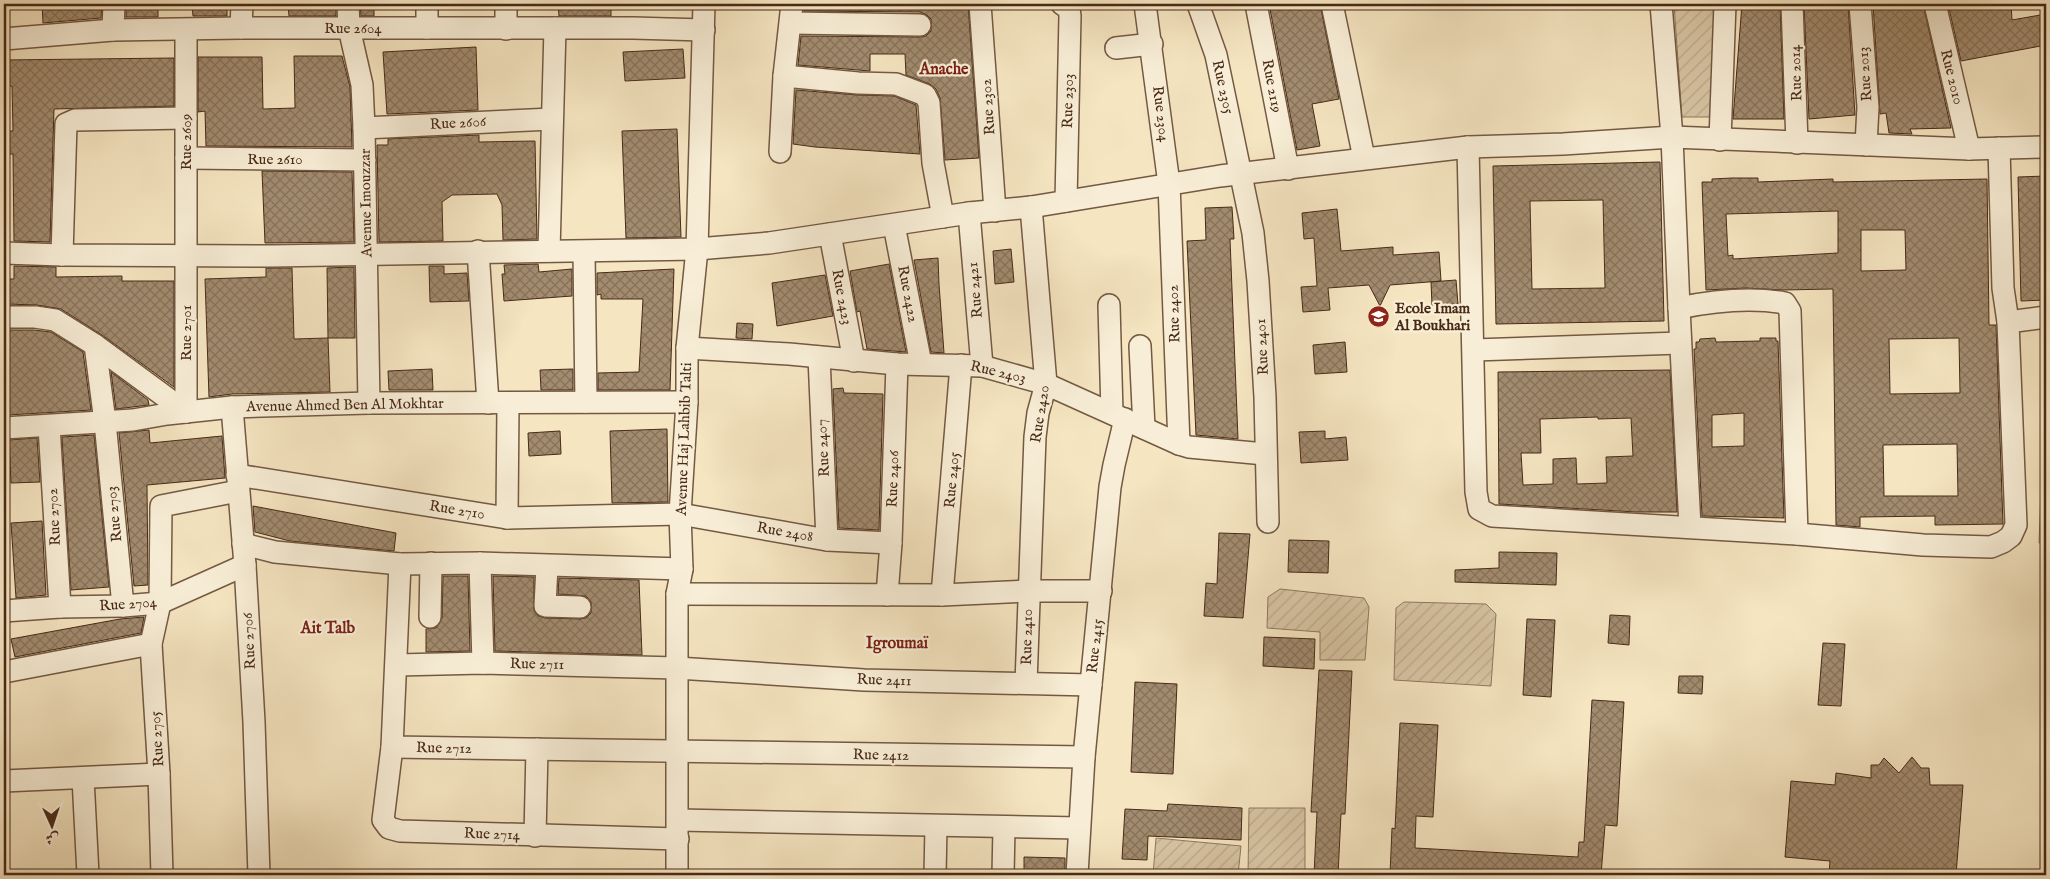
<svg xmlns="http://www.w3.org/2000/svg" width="2050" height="879" font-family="'IM FELL English',Amiri,serif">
	<defs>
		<pattern id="garden-furrows" width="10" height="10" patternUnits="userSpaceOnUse" patternTransform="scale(1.25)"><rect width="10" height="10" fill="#d8c5a4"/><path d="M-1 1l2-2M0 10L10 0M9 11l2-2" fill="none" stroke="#bba98c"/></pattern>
		<pattern id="building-cross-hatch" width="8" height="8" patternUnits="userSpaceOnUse" patternTransform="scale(1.25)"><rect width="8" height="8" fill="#a28b6f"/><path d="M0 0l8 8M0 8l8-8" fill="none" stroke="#86725a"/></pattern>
	</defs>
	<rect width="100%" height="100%" fill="#f5e5c1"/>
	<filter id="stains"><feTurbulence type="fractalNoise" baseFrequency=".004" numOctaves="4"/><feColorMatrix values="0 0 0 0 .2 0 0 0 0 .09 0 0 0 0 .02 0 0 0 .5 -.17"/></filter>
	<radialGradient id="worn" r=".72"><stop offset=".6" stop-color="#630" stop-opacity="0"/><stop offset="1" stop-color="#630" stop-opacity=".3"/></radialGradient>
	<!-- garden -->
	<g fill="url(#garden-furrows)" stroke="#90785e">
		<polygon points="1674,4 1719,4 1714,117 1682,117"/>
		<polygon points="1280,589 1364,598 1369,607 1365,660 1320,660 1320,632 1267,628 1268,597"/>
		<polygon points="1404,602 1486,604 1496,614 1491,686 1394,680 1396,608"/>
		<polygon points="1249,808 1305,808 1305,875 1248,875"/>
		<polygon points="1156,838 1241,846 1238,875 1153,875"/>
	</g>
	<!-- pitch -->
	<polygon fill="#d8c5a4" stroke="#90785e" points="2041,491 2046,491 2046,543 2039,543"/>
	<!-- building -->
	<g fill="url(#building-cross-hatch)" stroke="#492a17" fill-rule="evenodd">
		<polygon points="42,4 102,4 101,18 43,23"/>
		<rect x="126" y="4" width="32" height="13"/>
		<polygon points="192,4 227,4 227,16 193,16"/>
		<polygon points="288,4 336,4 336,16 289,16"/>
		<polygon points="360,4 374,4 374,16 361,16"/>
		<polygon points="558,4 611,4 611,16 559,16"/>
		<polygon points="804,4 968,4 979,158 945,160 940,98 936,89 930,84 906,75 905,54 870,54 870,71 798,65 801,36 920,37 926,36 931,31 931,19 927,15 920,12 804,11"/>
		<polygon points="1269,4 1320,4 1339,99 1312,104 1320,146 1297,150"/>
		<polygon points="1742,4 1780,4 1784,119 1733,119"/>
		<polygon points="1804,4 1848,4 1855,115 1809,119"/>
		<polygon points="1873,4 1923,4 1951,128 1910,129 1912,134 1889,133 1886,113 1880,114"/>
		<polygon points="1948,4 2011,4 2012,20 2046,14 2046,45 1961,61"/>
		<polygon points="476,47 478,110 387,114 383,52"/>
		<polygon points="683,49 685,78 625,81 623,52"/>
		<polygon points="294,56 342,56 350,87 352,147 206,146 205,111 198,112 198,57 262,57 263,109 295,108"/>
		<polygon points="174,58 174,106 54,109 50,242 14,241 13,154 4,154 4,131 13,131 12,86 4,86 4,60"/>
		<polygon points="796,90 857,95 894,96 916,105 920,154 815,147 793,144"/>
		<polygon points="677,129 681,237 626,238 622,131"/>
		<polygon points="479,135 479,142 535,141 537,239 503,240 502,205 497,194 452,195 442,202 443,241 379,242 377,145 388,145 388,139"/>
		<path d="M1660,162L1664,321L1496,324L1493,166ZM1603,200L1605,288L1532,289L1530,201Z"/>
		<polygon points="262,171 352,172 354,242 265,243"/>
		<polygon points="2046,176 2046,300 2021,301 2018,177"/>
		<path d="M1732,178H1758V182L1833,179V182L1987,179L1989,325H1996L2003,524L1935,525V516L1860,517V527L1836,525L1833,289L1783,290L1745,288L1706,290L1702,182H1712V179ZM1838,211V253L1733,259V255L1728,256L1726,214ZM1861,230H1905L1906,270L1861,271ZM1959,338L1960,393L1890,394L1889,339ZM1957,444L1958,496H1884L1883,445Z"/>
		<polygon points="1232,207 1234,239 1230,239 1238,439 1196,435 1187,241 1206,240 1205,208"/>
		<polygon points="1337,209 1341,251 1393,247 1393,255 1439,252 1441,281 1390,285 1380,306 1369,285 1328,288 1330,310 1303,312 1301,287 1317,286 1314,238 1304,239 1302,213"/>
		<polygon points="1011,249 1014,282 995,284 993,251"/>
		<polygon points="938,258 939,284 944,353 931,352 914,260"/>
		<polygon points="538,264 539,272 572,269 572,296 504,301 502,274 505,274 504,265"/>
		<polygon points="889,264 906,352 867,349 860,311 857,312 850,271"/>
		<polygon points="14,266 56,267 56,277 122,276 122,281 174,281 174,387 102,335 61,309 37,305 6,304 5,279 14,279"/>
		<polygon points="429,266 444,266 444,274 467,273 469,301 430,302"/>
		<polygon points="354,267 355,338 328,338 327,268"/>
		<polygon points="266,268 292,268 294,339 328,338 330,392 232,394 209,397 205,279 266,277"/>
		<polygon points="674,269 670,390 598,390 598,373 639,372 643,299 601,299 601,294 597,295 597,273"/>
		<polygon points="825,275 833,316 777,326 772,283"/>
		<polygon points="1456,280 1458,304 1432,305 1431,282"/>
		<polygon points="737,323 753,324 752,339 736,338"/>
		<polygon points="7,330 34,330 51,332 83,352 91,410 8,415 4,361 4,343 7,343"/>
		<path d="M1715,338L1716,342L1760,341V338H1776V341H1778L1784,518L1702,516L1694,349H1696V342H1699L1700,339ZM1744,413V446L1712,447V415Z"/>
		<polygon points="1345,342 1347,372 1315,374 1313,345"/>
		<polygon points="432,369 433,390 389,390 388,371"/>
		<polygon points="573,369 573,390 541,390 540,370"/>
		<path d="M1670,370L1677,512H1636L1499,504L1498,372ZM1598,417V419L1631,418L1633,456L1606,457L1607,483L1577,484L1576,458L1553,459V484L1523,485L1521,453H1541L1540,419Z"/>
		<polygon points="111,372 148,400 149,405 116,409"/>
		<polygon points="843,388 844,393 883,394 879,530 839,528 833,389"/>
		<polygon points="667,429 668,502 612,503 610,431"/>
		<polygon points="149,430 150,443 222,436 225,478 147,485 148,585 134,586 119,433"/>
		<polygon points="560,431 561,454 529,456 528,433"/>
		<polygon points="1325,431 1325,439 1346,437 1348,460 1301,463 1299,432"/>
		<polygon points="94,435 109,587 71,590 62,437"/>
		<polygon points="37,438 40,482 11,483 9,440"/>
		<polygon points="253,506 396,533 394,551 290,541 255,532"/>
		<polygon points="42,521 46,595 16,598 11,523"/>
		<polygon points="1219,533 1250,534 1243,618 1204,616 1206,583 1217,584"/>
		<polygon points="1289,540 1329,541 1328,573 1288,572"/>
		<polygon points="1499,552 1557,553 1556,585 1455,582 1455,570 1499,568"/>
		<polygon points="443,576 468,576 470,651 426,652 426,629 436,628 442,618"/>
		<polygon points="493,576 534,577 534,611 538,616 545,618 580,619 586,618 591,613 591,602 586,596 558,594 559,578 639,580 642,655 495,651"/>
		<polygon points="1610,615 1630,616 1629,645 1608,643"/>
		<polygon points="144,617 141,633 15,657 11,639 120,619"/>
		<polygon points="1527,619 1555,620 1551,697 1523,695"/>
		<polygon points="1264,637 1315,639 1314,669 1263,666"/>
		<polygon points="1823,643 1845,644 1841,706 1818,705"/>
		<polygon points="1319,670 1352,671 1345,814 1341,814 1338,875 1314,875 1317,812 1311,812"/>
		<polygon points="1679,676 1703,676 1702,694 1678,693"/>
		<polygon points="1135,682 1177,684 1173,774 1131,772"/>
		<polygon points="1592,700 1624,702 1617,826 1605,825 1601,875 1390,875 1392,828 1395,829 1400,723 1438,725 1433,817 1416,816 1415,848 1578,857 1579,842 1584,842"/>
		<polygon points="1912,757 1921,768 1929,768 1930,785 1963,785 1956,875 1829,875 1830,861 1785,857 1791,781 1835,785 1836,773 1871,778 1871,765 1879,765 1884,758 1899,773"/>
		<polygon points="1168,804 1242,808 1241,840 1148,836 1147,860 1122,859 1125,809 1167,811"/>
		<polygon points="1024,857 1065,858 1065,875 1024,875"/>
	</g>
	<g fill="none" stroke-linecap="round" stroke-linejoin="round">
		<defs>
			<g id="minor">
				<polyline points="348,4 349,28 362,85 364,128 369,403"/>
				<polyline points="980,4 995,211"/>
				<polyline points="1062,4 1069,9 1070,16 1066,201"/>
				<polyline points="1145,4 1169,184 1179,444"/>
				<polyline points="1198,4 1216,55 1253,233 1258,281 1265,397 1268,522"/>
				<polyline points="1256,4 1288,169"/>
				<polyline points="1332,4 1364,158"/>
				<polyline points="1661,4 1672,137 1679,308 1690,527"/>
				<polyline points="1792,4 1797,143"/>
				<polyline points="1860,4 1868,107 1866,145"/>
				<polyline points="1935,4 1969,149"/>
				<polyline points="791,23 920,25"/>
				<polyline points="241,28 242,4"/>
				<polyline points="427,28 427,4"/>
				<polyline points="506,29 506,4"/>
				<polyline points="113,30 114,4"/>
				<polyline points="186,30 186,412"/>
				<polyline points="4,39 113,30 241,28 633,28 704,30"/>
				<polyline points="1116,48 1152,44"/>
				<polyline points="784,76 858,83 896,84 925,95 929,103 933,163 943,217"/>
				<polyline points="364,128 552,119"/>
				<polyline points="1720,140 1725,4"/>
				<polyline points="1468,147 1476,492 1479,509 1492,516 1797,534 1923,545 1991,547 2003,542 2011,536 2016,525 2008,322 2003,288 1999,148"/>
				<polyline points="780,152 784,76 792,4"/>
				<polyline points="186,158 365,160"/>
				<polyline points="969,213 982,366"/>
				<polyline points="894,225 921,364"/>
				<polyline points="830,234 854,361"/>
				<polyline points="478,251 488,403"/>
				<polyline points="549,251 555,28"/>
				<polyline points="584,252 586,402"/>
				<polyline points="4,253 62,255 272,256 697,249 769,243 969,213 1031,207 1220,176 1468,147 1563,144 1672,137 1969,149 2046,147"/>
				<polyline points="62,255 66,124 75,120 186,118"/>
				<polyline points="1109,305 1112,413"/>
				<path d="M1679,308C1713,301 1750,297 1785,303L1790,311L1797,534"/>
				<polyline points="4,317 35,317 55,320 95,345 186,412"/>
				<polyline points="2008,322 2046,317"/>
				<polyline points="95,345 105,422 123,606"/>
				<polyline points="1140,346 1144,428"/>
				<polyline points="687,348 789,354 897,364 982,366 1046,384 1179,444 1189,447 1265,454"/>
				<polyline points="1474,350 1680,343"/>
				<polyline points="819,357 827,540"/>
				<polyline points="232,407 245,565 254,722 259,875"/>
				<polyline points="49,426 60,607"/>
				<polyline points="4,428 133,420 167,414 232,407 369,403 687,402"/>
				<polyline points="237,475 507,518 680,514 827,540 891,543"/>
				<polyline points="507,518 508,403"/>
				<polyline points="243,544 275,552 400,564 480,563 682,569"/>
				<polyline points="480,563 483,663"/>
				<polyline points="400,564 392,747 1084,757"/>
				<polyline points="547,566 545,606 580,607"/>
				<polyline points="677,594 942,595 1028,591 1101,591"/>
				<polyline points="887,595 891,543 897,364"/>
				<polyline points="942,595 961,365"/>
				<polyline points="4,611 60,607 123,606 160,603 245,565"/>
				<polyline points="430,617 431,563"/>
				<polyline points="397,665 483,663 677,668 864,680 1091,685"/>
				<polyline points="4,672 151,644"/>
				<polyline points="1026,683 1035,437 1038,413 1046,384 1031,207"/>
				<polyline points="392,747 383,820 389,828 400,831 678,839"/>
				<polyline points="83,778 88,875"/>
				<polyline points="4,781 159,774"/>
				<polyline points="679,820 1079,828"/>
				<polyline points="535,836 537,749"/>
				<polyline points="162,875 159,774 151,644 160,603 161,506 238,491"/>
				<polyline points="677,875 677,594 682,569 680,514 687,402 687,348 697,249 704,4"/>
				<polyline points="935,875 936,826"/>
				<polyline points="1003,875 1004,827"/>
				<polyline points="1077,875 1084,757 1110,487 1114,465 1125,419"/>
			</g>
		</defs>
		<!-- minor casing -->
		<use href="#minor" stroke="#745942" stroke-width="24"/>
		<!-- minor -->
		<use href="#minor" stroke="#f8eed7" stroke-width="21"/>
	</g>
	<!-- icons -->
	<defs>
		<symbol id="school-disc" viewBox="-11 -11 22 22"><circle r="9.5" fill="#8f2418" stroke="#f8eed7"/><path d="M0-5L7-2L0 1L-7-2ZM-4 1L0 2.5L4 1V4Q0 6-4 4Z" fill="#fff"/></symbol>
	</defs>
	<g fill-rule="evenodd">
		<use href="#school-disc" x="1366" y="304" width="25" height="25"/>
	</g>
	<g text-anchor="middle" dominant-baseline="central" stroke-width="4.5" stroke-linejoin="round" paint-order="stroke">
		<!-- street labels -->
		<g font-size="15" fill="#492a17" stroke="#f8eed7">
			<text x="353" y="28">Rue 2604</text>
			<text transform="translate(1796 73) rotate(-92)">Rue 2014</text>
			<text transform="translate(1865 74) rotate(-94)">Rue 2013</text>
			<text transform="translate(1952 77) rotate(76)">Rue 2010</text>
			<text transform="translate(1272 86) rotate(79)">Rue 2119</text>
			<text transform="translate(1223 87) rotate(77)">Rue 2305</text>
			<text transform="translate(1068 101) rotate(-89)">Rue 2303</text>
			<text transform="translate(988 107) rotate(-94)">Rue 2302</text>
			<text transform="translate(1161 114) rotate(83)">Rue 2304</text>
			<text transform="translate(458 123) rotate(-3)">Rue 2606</text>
			<text transform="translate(186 142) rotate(-90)">Rue 2609</text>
			<text x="275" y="159">Rue 2610</text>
			<text transform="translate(366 203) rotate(-91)">Avenue Imouzzar</text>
			<text transform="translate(975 290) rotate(-95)">Rue 2421</text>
			<text transform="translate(908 294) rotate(79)">Rue 2422</text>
			<text transform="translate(842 297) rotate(79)">Rue 2423</text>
			<text transform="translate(1174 314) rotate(-92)">Rue 2402</text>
			<text transform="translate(186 333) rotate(-90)">Rue 2701</text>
			<text transform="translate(1262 347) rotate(-93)">Rue 2401</text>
			<text transform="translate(998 372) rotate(13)">Rue 2403</text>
			<text transform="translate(345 405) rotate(-1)">Avenue Ahmed Ben Al Mokhtar</text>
			<text transform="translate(1040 414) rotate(-81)">Rue 2420</text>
			<text transform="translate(684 439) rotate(-88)">Avenue Haj Lahbib Talti</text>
			<text transform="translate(823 448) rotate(-93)">Rue 2407</text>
			<text transform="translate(893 479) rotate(-88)">Rue 2406</text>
			<text transform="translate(952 480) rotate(-85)">Rue 2405</text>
			<text transform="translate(457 510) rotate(9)">Rue 2710</text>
			<text transform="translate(114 514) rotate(-96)">Rue 2703</text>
			<text transform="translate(54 517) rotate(-93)">Rue 2702</text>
			<text transform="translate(785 532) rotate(10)">Rue 2408</text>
			<text transform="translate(128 604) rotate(-4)">Rue 2704</text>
			<text transform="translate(1027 637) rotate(-89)">Rue 2410</text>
			<text transform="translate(249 641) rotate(-93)">Rue 2706</text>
			<text transform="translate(1095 646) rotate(-84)">Rue 2415</text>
			<text transform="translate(537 664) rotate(1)">Rue 2711</text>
			<text transform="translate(884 680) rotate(2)">Rue 2411</text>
			<text transform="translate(157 739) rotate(-94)">Rue 2705</text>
			<text transform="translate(444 748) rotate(1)">Rue 2712</text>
			<text transform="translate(881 755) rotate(1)">Rue 2412</text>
			<text transform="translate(492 834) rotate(2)">Rue 2714</text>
		</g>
		<!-- poi labels -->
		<g font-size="15" font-weight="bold" fill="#492a17" stroke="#f8eed7" text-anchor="start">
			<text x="1395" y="308">Ecole Imam<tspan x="1395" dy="17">Al Boukhari</tspan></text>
		</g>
		<!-- neighbourhood labels -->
		<g font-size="16" font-weight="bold" fill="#7a1f14" stroke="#f8eed7">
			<text x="944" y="70">Anache</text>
			<text x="328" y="629">Ait Talb</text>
			<text x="897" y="644">Igroumaï</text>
		</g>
	</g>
	<!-- margin -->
	<rect width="2050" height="879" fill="none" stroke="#f5e5c1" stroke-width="20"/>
	<rect x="5" y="5" width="2040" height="869" fill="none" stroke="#492a17" stroke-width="2.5"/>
	<rect x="10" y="10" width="2030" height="859" fill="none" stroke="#492a17"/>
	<!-- north arrow -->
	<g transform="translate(52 826) rotate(177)" stroke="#f8eed7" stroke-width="4" paint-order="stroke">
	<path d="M0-4L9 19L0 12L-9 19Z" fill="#492a17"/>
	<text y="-8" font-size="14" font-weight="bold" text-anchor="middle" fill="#492a17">ش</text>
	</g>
	<rect width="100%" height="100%" filter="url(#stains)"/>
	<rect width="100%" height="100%" fill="url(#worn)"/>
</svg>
